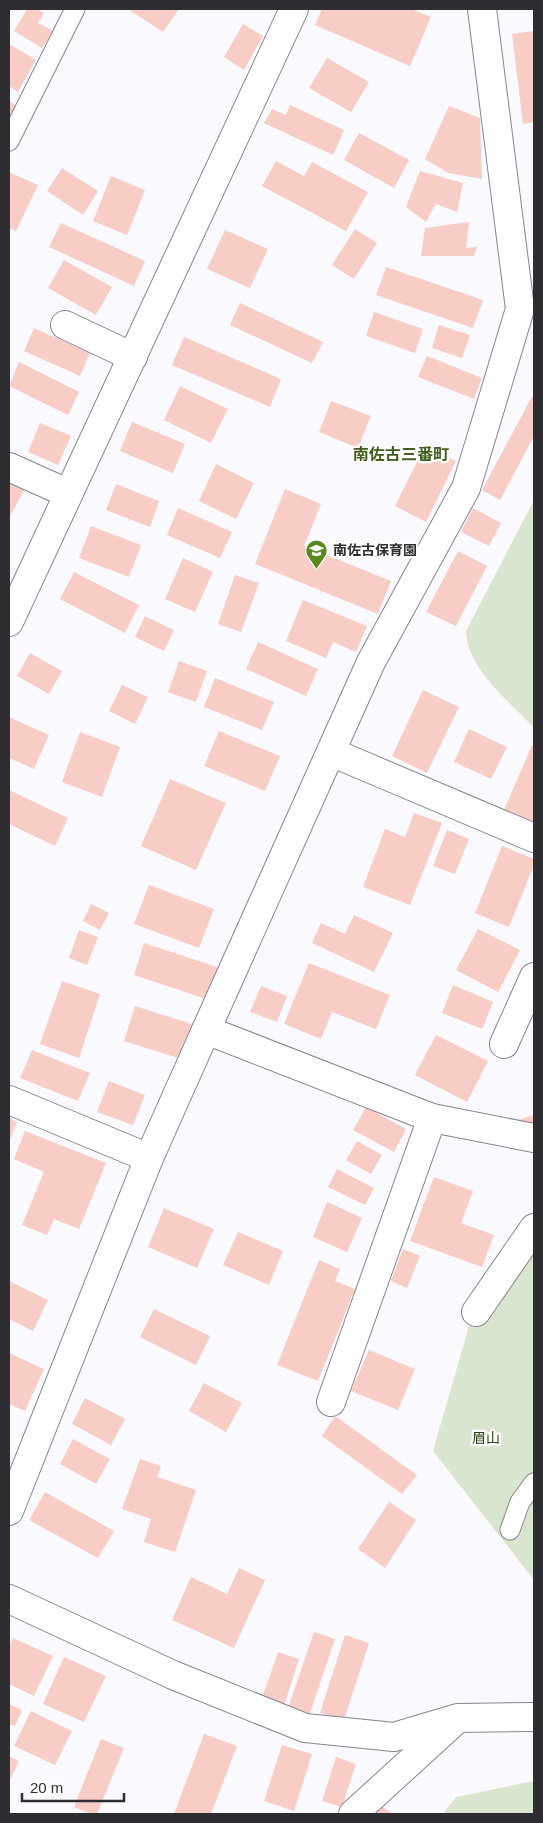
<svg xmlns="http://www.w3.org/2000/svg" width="543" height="1823" font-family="Arial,'Noto Sans JP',sans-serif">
	<rect width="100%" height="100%" fill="#fafafe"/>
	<!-- green -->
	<g fill="#d9e5ce">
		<path d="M534,500V728C510,702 467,669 466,631Z"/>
		<polygon points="534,1238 534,1580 433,1451 469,1326 523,1261"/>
		<polygon points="534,1781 534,1814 443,1814 456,1797"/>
	</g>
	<!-- building -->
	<g fill="#f7cdc5">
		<polygon points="27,9 37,9 44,13 38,23 53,31 42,48 14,31"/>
		<polygon points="128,9 179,9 163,32"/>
		<polygon points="322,9 411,9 431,17 410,66 315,25"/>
		<polygon points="243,24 263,36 244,70 224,57"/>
		<polygon points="534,31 534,122 523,124 512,34"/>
		<polygon points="9,44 36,60 18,92 9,86"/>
		<polygon points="327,58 369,82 351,112 309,88"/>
		<polygon points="9,101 20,108 9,128"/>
		<polygon points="290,105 344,130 333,155 264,123 272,109 286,115"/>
		<polygon points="449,106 480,118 482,179 448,173 425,159"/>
		<polygon points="359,133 409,160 394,188 344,160"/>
		<polygon points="276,161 304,176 312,162 368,192 346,231 262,186"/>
		<polygon points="62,168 98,191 83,215 47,191"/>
		<polygon points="420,171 463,183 457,212 436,204 426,222 406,207"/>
		<polygon points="9,172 38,185 16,231 9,228"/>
		<polygon points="111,176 145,190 127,235 93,221"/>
		<polygon points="469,222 466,248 477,247 474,256 421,256 425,228"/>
		<polygon points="61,223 145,261 134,286 49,247"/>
		<polygon points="355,229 377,243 354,279 332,265"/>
		<polygon points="225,230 268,249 250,288 207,269"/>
		<polygon points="64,260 112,287 96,315 48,288"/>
		<polygon points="386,267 483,300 473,328 376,295"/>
		<polygon points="240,303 323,342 312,363 230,325"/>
		<polygon points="374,312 423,329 415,353 366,336"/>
		<polygon points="439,325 470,335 462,358 432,348"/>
		<polygon points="34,328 90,353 80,376 24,351"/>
		<polygon points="184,337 281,379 270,407 172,365"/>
		<polygon points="427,356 482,378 474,399 418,377"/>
		<polygon points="19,362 79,392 68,415 9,386"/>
		<polygon points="180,386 228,409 211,443 164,420"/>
		<polygon points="534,393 534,436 500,500 482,490"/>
		<polygon points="331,401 371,416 358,448 319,432"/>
		<polygon points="132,422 185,444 173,473 120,451"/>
		<polygon points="40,423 71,436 58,465 28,452"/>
		<polygon points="425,446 456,461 426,522 395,506"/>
		<polygon points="216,464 254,483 236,519 199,501"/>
		<polygon points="9,480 25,489 9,518"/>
		<polygon points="116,484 159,501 150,527 106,510"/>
		<polygon points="285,489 321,504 304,546 391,581 378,614 255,564"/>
		<polygon points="178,508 232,532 220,558 167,535"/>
		<polygon points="473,508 501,523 489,546 461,532"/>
		<polygon points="91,526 141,545 129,577 79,558"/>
		<polygon points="458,551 487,566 456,626 426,612"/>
		<polygon points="183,558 213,572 195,612 165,599"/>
		<polygon points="74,572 139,605 125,633 60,599"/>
		<polygon points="235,575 259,583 241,632 218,624"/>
		<polygon points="303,600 367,626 356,652 333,642 326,658 286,641"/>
		<polygon points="145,616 174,630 164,651 135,637"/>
		<polygon points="258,642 318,669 306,696 246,669"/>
		<polygon points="30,653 62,671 49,694 17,676"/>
		<polygon points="179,661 207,671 196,702 168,692"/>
		<polygon points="215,678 274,702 262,730 204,707"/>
		<polygon points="122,685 148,697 135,724 109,711"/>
		<polygon points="423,690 459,707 427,773 392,756"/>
		<polygon points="9,717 49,735 34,769 9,758"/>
		<polygon points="469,729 507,747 491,779 454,762"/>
		<polygon points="219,731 280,756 265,791 204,766"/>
		<polygon points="80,732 120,747 102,797 62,782"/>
		<polygon points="532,745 534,746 534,823 504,810"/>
		<polygon points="170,779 226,803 196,870 141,846"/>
		<polygon points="9,790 68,818 55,846 9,824"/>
		<polygon points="414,813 442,823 410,905 363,887 385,829 405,837"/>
		<polygon points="447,830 469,839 455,874 433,866"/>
		<polygon points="502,846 534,859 534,865 509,927 475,913"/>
		<polygon points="149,885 214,909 199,948 134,924"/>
		<polygon points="91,904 109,913 100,930 83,921"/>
		<polygon points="354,915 393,933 374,972 312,943 321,923 345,934"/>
		<polygon points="478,929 520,950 498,992 456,970"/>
		<polygon points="79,930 98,937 87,965 69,958"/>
		<polygon points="144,943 220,968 209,1000 134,975"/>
		<polygon points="309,963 390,995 376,1029 332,1012 321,1039 284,1024"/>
		<polygon points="62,981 100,994 79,1058 40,1044"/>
		<polygon points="453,985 493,1002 482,1029 442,1013"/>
		<polygon points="261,986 287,996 277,1022 250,1012"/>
		<polygon points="135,1006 195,1025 184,1060 124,1041"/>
		<polygon points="436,1035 488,1061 467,1102 415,1075"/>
		<polygon points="32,1050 90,1073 78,1101 20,1078"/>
		<polygon points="109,1081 145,1095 133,1125 97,1112"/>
		<polygon points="366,1107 406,1129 394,1152 353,1130"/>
		<polygon points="534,1115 534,1126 522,1130 519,1120"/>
		<polygon points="9,1118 17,1122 9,1142"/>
		<polygon points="25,1131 106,1163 79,1229 54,1219 47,1235 22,1225 44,1172 14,1159"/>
		<polygon points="357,1141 382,1155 371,1174 346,1160"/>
		<polygon points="337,1169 374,1188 365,1205 328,1187"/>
		<polygon points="434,1177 473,1191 461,1223 494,1235 482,1267 410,1241"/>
		<polygon points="327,1202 362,1218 347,1252 313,1237"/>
		<polygon points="164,1208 214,1229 197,1268 148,1247"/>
		<polygon points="238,1232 283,1251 269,1285 223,1265"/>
		<polygon points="403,1249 420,1256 407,1288 391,1281"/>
		<polygon points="319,1260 340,1269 335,1281 355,1289 318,1381 277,1365"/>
		<polygon points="9,1281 48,1300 33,1331 9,1319"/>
		<polygon points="154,1309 210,1336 196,1365 140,1337"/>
		<polygon points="369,1350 415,1369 398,1410 351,1391"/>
		<polygon points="9,1353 44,1369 25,1411 9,1404"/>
		<polygon points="204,1383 242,1403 226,1432 189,1411"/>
		<polygon points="85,1398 125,1419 111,1445 72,1424"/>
		<polygon points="335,1416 417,1475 402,1494 322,1436"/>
		<polygon points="73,1439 110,1459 96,1484 60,1464"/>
		<polygon points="140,1459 161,1466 157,1477 196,1490 175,1552 144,1542 151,1519 122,1509"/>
		<polygon points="45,1492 114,1531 98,1558 29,1520"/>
		<polygon points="389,1502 416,1520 385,1568 358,1549"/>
		<polygon points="239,1568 265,1580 234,1648 172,1620 191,1577 227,1594"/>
		<polygon points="314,1632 335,1639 309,1716 288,1708"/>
		<polygon points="345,1635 369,1643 344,1720 320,1713"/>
		<polygon points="13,1638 53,1656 34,1696 9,1684 9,1648"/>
		<polygon points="278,1652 299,1659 284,1706 262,1698"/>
		<polygon points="64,1657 106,1676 84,1722 43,1704"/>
		<polygon points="9,1704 22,1710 15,1726 9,1724"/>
		<polygon points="31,1711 72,1731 55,1765 14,1746"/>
		<polygon points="204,1734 237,1746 211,1814 174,1814"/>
		<polygon points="101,1739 124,1748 97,1814 91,1814 74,1807"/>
		<polygon points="282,1745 312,1754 294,1811 264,1801"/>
		<polygon points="9,1756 19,1761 9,1782"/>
		<polygon points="336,1757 356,1764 342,1807 322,1801"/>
		<polygon points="380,1805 393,1814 373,1814"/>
	</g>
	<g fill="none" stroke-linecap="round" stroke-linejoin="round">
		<defs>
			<g id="service">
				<polyline points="9,141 75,9"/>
				<polyline points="510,1530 520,1502 534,1483"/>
			</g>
			<g id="minor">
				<polyline points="65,325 133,357"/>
				<polyline points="9,467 67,493"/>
				<polyline points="9,622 294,9"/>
				<polyline points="331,752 534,838"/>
				<polyline points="206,1030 432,1118 534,1138"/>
				<polyline points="504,1044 534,977"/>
				<polyline points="9,1100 149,1158"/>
				<polyline points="476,1312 534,1228"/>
				<polyline points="331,1402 432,1118"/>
				<polyline points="9,1511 149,1158 206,1030 371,662 466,488 520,309 482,9"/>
				<polyline points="9,1599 173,1675 305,1728 394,1737 458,1718 534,1717"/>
				<polyline points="353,1814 455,1721"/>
			</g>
		</defs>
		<!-- service casing -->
		<use href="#service" stroke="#86848d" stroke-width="21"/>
		<!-- minor casing -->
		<use href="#minor" stroke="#86848d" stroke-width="30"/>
		<!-- service -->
		<use href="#service" stroke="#fff" stroke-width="19"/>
		<!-- minor -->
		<use href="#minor" stroke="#fff" stroke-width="28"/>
	</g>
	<!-- icons -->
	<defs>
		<symbol id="school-pin" viewBox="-11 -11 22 30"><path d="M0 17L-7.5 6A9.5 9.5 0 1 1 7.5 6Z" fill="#58881b" stroke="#fff"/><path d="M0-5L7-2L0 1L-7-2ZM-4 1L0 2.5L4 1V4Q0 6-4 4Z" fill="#fff"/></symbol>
	</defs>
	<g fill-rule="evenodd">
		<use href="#school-pin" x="304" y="538" width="25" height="34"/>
	</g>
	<g text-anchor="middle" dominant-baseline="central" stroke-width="4.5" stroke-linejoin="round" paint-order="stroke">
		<!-- poi labels -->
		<g font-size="14" font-weight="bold" fill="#2e2d31" stroke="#fff" text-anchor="start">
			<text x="333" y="550">南佐古保育園</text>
		</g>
		<!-- park labels -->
		<g font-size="14" fill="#2a3f0c" stroke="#fff">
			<text x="486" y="1438">眉山</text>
		</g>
		<!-- quarter labels -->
		<g font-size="16" font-weight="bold" fill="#405f1d" stroke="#fff">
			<text x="401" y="454">南佐古三番町</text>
		</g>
	</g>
	<!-- border -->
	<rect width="543" height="1823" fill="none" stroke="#2e2d31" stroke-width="20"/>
	<!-- scale -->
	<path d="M22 1793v8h102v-8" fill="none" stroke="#2e2d31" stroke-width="2.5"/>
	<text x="30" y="1793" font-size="15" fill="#2e2d31" stroke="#ffffff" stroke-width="4" paint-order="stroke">20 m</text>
</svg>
